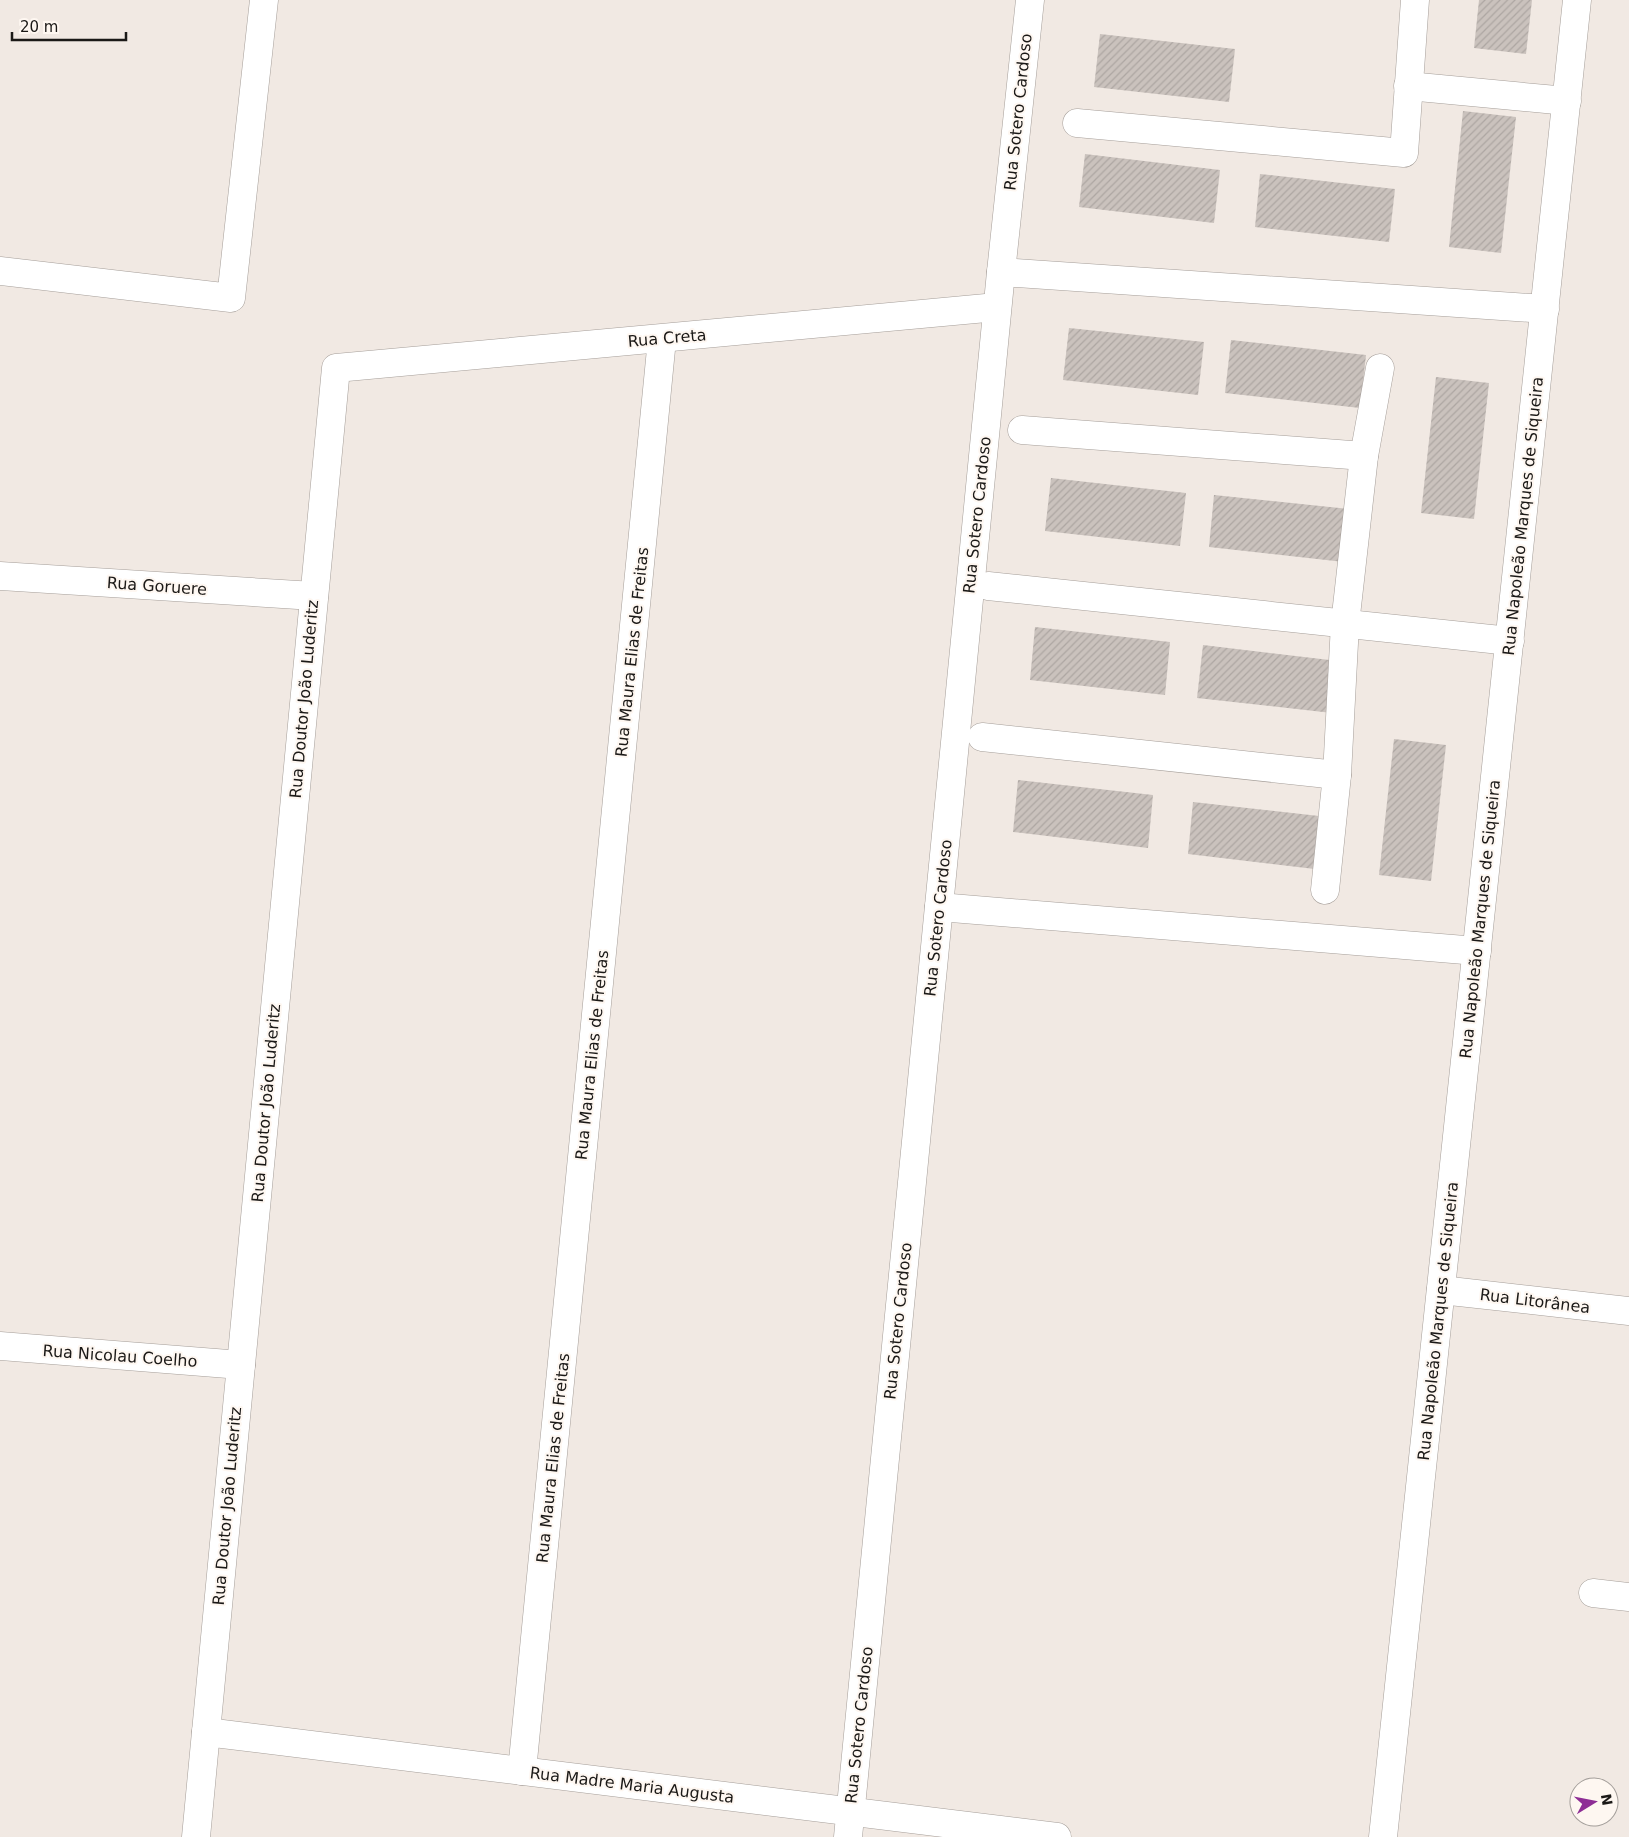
<svg xmlns="http://www.w3.org/2000/svg" width="1629" height="1837" font-family="'DejaVu Sans',sans-serif">
	<defs>
		<pattern id="building-hatch" width="6" height="6" patternUnits="userSpaceOnUse" patternTransform="scale(1.25)"><rect width="6" height="6" fill="#cac2bd"/><path d="M-1 1l2-2M0 6l6-6M5 7l2-2" fill="none" stroke="#ada6a2"/></pattern>
	</defs>
	<rect width="100%" height="100%" fill="#f1e9e3"/>
	<!-- building -->
	<g fill="url(#building-hatch)">
		<polygon points="1479,0 1532,0 1526,54 1474,48"/>
		<polygon points="1100,34 1235,49 1229,102 1094,87"/>
		<polygon points="1463,111 1516,117 1501,253 1449,247"/>
		<polygon points="1085,154 1220,170 1214,223 1079,207"/>
		<polygon points="1260,174 1395,189 1389,242 1255,227"/>
		<polygon points="1069,328 1204,342 1198,395 1063,380"/>
		<polygon points="1231,340 1366,355 1360,408 1225,393"/>
		<polygon points="1436,377 1489,383 1474,519 1421,513"/>
		<polygon points="1051,478 1186,493 1180,546 1045,531"/>
		<polygon points="1214,495 1349,509 1344,562 1209,547"/>
		<polygon points="1035,627 1170,642 1165,695 1030,680"/>
		<polygon points="1203,645 1338,661 1332,713 1197,698"/>
		<polygon points="1394,739 1446,745 1431,881 1379,875"/>
		<polygon points="1018,780 1153,795 1148,848 1013,832"/>
		<polygon points="1193,802 1328,817 1323,870 1188,854"/>
	</g>
	<g fill="none" stroke-linecap="round" stroke-linejoin="round">
		<defs>
			<g id="minor">
				<polyline points="1408,86 1567,101"/>
				<polyline points="1077,123 1404,153 1415,0"/>
				<polyline points="0,271 231,298 264,0"/>
				<polyline points="1001,272 1545,309"/>
				<polyline points="1022,430 1364,456"/>
				<polyline points="0,576 314,596"/>
				<polyline points="988,586 1510,641"/>
				<polyline points="982,737 1337,775"/>
				<polyline points="1325,890 1337,775 1345,624 1364,456 1380,368"/>
				<polyline points="939,907 1477,951"/>
				<polyline points="1441,1290 1629,1311"/>
				<polyline points="0,1346 241,1365"/>
				<polyline points="1593,1593 1629,1597"/>
				<polyline points="206,1732 1057,1837"/>
				<polyline points="522,1771 662,339"/>
				<polyline points="196,1837 336,368 997,307"/>
				<polyline points="848,1837 1001,272 1030,0"/>
				<polyline points="1383,1837 1577,0"/>
			</g>
		</defs>
		<!-- minor casing -->
		<use href="#minor" stroke="#a59e99" stroke-width="29"/>
		<!-- minor -->
		<use href="#minor" stroke="#fff" stroke-width="28"/>
	</g>
	<g text-anchor="middle" dominant-baseline="central" stroke-width="4" stroke-linejoin="round" paint-order="stroke">
		<!-- street labels -->
		<g font-size="16" fill="#1b1917" stroke="#fef7f1">
			<text transform="translate(1018 112) rotate(-84)">Rua Sotero Cardoso</text>
			<text transform="translate(667 338) rotate(-5)">Rua Creta</text>
			<text transform="translate(977 515) rotate(-84)">Rua Sotero Cardoso</text>
			<text transform="translate(1523 516) rotate(-84)">Rua Napoleão Marques de Siqueira</text>
			<text transform="translate(157 586) rotate(4)">Rua Goruere</text>
			<text transform="translate(632 652) rotate(-84)">Rua Maura Elias de Freitas</text>
			<text transform="translate(304 699) rotate(-85)">Rua Doutor João Luderitz</text>
			<text transform="translate(938 918) rotate(-84)">Rua Sotero Cardoso</text>
			<text transform="translate(1480 919) rotate(-84)">Rua Napoleão Marques de Siqueira</text>
			<text transform="translate(592 1055) rotate(-84)">Rua Maura Elias de Freitas</text>
			<text transform="translate(266 1103) rotate(-85)">Rua Doutor João Luderitz</text>
			<text transform="translate(1535 1301) rotate(7)">Rua Litorânea</text>
			<text transform="translate(898 1321) rotate(-84)">Rua Sotero Cardoso</text>
			<text transform="translate(1438 1321) rotate(-84)">Rua Napoleão Marques de Siqueira</text>
			<text transform="translate(120 1356) rotate(4)">Rua Nicolau Coelho</text>
			<text transform="translate(553 1458) rotate(-84)">Rua Maura Elias de Freitas</text>
			<text transform="translate(227 1506) rotate(-85)">Rua Doutor João Luderitz</text>
			<text transform="translate(859 1725) rotate(-84)">Rua Sotero Cardoso</text>
			<text transform="translate(632 1785) rotate(7)">Rua Madre Maria Augusta</text>
		</g>
	</g>
	<!-- north arrow -->
	<g transform="translate(1594 1802) rotate(80)"><circle r="24" fill="#fef7f1" stroke="#a39e9a"/>
	<path d="M0-4L9 19L0 12L-9 19Z" fill="#8e2d95"/>
	<text y="-8" font-size="14" font-weight="bold" text-anchor="middle" fill="#1b1917">N</text>
	</g>
	<!-- scale -->
	<path d="M12 32v8h114v-8" fill="none" stroke="#1b1917" stroke-width="2.5"/>
	<text x="20" y="32" font-size="15" fill="#1b1917" stroke="#fef7f1" stroke-width="4" paint-order="stroke">20 m</text>
</svg>
